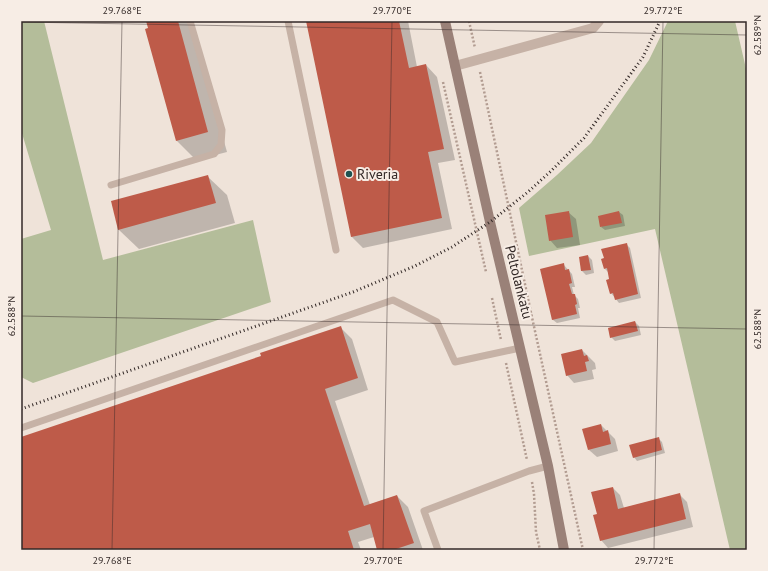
<svg xmlns="http://www.w3.org/2000/svg" width="768" height="571" font-family="'PT Sans',sans-serif">
	<rect width="100%" height="100%" fill="#efe3d9"/>
	<!-- green -->
	<g fill="#b4bd9a">
		<polygon points="21,21 44,21 103,260 253,220 271,302 33,383 21,377 21,239 51,230 21,130"/>
		<polygon points="668,21 735,21 747,73 747,550 730,550 655,229 529,256 519,208 557,175 591,143 649,60"/>
	</g>
	<!-- shadow -->
	<g fill="#0003">
		<polygon points="147,21 189,21 195,36 227,152 196,160 177,141"/>
		<polygon points="307,21 408,21 417,67 426,65 437,77 455,160 438,163 452,229 363,248 352,237"/>
		<polygon points="207,176 227,195 235,223 139,249 119,230 112,202"/>
		<polygon points="568,212 576,219 580,245 557,248 550,240"/>
		<polygon points="619,212 623,215 625,226 605,230 601,227"/>
		<polygon points="626,244 630,248 641,298 619,303 611,293 609,273 605,269"/>
		<polygon points="588,256 592,260 594,273 586,275 582,271 580,258"/>
		<polygon points="563,264 572,274 575,287 572,287 574,295 578,299 580,308 578,308 580,318 557,323 553,320 541,270"/>
		<polygon points="635,322 639,326 641,335 615,341 611,337"/>
		<polygon points="340,327 352,339 368,390 335,401 370,505 397,496 408,507 423,550 378,550 374,537 358,542 361,550 21,550 21,438 262,357"/>
		<polygon points="582,350 595,363 596,369 592,370 594,379 574,383 567,375"/>
		<polygon points="601,425 615,439 618,451 597,457 589,450"/>
		<polygon points="658,438 662,442 665,453 637,461 634,457"/>
		<polygon points="613,488 620,495 624,508 679,494 687,502 693,527 608,548 601,540"/>
	</g>
	<!-- building -->
	<g fill="#be5b49">
		<polygon points="146,21 178,21 208,132 176,141 145,29 148,28"/>
		<polygon points="306,21 399,21 409,68 426,64 444,149 428,152 442,218 351,237"/>
		<polygon points="208,175 216,203 118,230 111,201"/>
		<polygon points="569,211 573,237 549,241 545,215"/>
		<polygon points="619,211 622,223 600,227 598,216"/>
		<polygon points="627,243 638,294 615,300 613,293 610,294 606,280 609,279 607,268 604,269 601,259 604,258 601,249"/>
		<polygon points="588,255 591,270 581,271 579,257"/>
		<polygon points="564,263 565,270 569,269 572,283 569,284 572,294 575,294 577,304 575,305 577,314 552,320 540,269"/>
		<polygon points="635,321 638,331 610,338 608,328"/>
		<polygon points="341,326 358,378 325,389 364,506 397,495 414,543 393,550 377,550 370,524 348,531 354,550 21,550 21,437 261,356 260,353"/>
		<polygon points="582,349 584,356 587,355 589,361 585,362 587,371 566,376 561,354"/>
		<polygon points="601,424 603,432 608,430 611,444 588,450 582,429"/>
		<polygon points="659,437 662,450 633,458 629,445"/>
		<polygon points="613,487 618,509 680,493 686,519 600,541 593,515 597,514 591,492"/>
	</g>
	<g fill="none" stroke-linecap="round" stroke-linejoin="round">
		<!-- path -->
		<g stroke="#b29c91" stroke-width="2.5" stroke-dasharray="2 2" stroke-linecap="butt">
			<polyline points="469,21 475,48"/>
			<polyline points="480,72 533,322 583,550"/>
			<polyline points="443,82 486,272"/>
			<polyline points="492,298 501,340"/>
			<polyline points="506,363 527,460"/>
			<polyline points="532,482 534,494 536,532 540,550"/>
		</g>
		<!-- lane -->
		<g stroke="#c6b2a6" stroke-width="7">
			<polyline points="288,21 336,250"/>
			<polyline points="111,185 214,154 221,145 222,130 190,21"/>
			<polyline points="21,428 393,300 437,322 455,362 520,348"/>
			<polyline points="438,550 424,511 529,471 548,466"/>
		</g>
		<!-- street -->
		<polyline stroke="#c6b2a6" stroke-width="10" points="455,66 593,28 599,21"/>
		<!-- secondary -->
		<polyline stroke="#9a8178" stroke-width="10" points="445,21 490,222 548,466 564,550"/>
		<!-- rail -->
		<polyline stroke="#332927" stroke-width="3" stroke-dasharray="1 3" stroke-linecap="butt" points="21,409 353,292 415,266 452,247 490,222 528,192 551,171 584,138 643,57 660,21"/>
	</g>
	<!-- ticks -->
	<path fill="none" stroke="#332927" stroke-width="1" stroke-opacity="0.45" d="M21,22L747,35M21,316L747,329M112,550L122,21M383,550L392,21M654,550L663,21"/>
	<!-- markers -->
	<circle fill="#1f5150" stroke="#f7ede5" stroke-width="1.5" cx="349" cy="174" r="4"/>
	<g text-anchor="middle" dominant-baseline="central" stroke-width="4" stroke-linejoin="round" paint-order="stroke">
		<!-- poi labels -->
		<g font-size="14" fill="#332927" stroke="#f7ede5" text-anchor="start">
			<text x="357" y="174">Riveria</text>
		</g>
		<!-- street labels -->
		<g font-size="14" fill="#332927" stroke="#f7ede5">
			<text transform="translate(519 282) rotate(76)">Peltolankatu</text>
		</g>
	</g>
	<!-- border -->
	<rect width="768" height="571" fill="none" stroke="#f7ede5" stroke-width="44"/>
	<rect x="22" y="22" width="724" height="527" fill="none" stroke="#332927" stroke-width="1.5"/>
	<g font-size="10" text-anchor="middle" fill="#332927">
		<text x="122" y="14">29.768°E</text>
		<text x="392" y="14">29.770°E</text>
		<text x="663" y="14">29.772°E</text>
		<text transform="translate(757 35) rotate(-90)" y="4">62.589°N</text>
		<text transform="translate(11 316) rotate(-90)" y="4">62.588°N</text>
		<text transform="translate(757 329) rotate(-90)" y="4">62.588°N</text>
		<text x="112" y="564">29.768°E</text>
		<text x="383" y="564">29.770°E</text>
		<text x="654" y="564">29.772°E</text>
	</g>
</svg>
